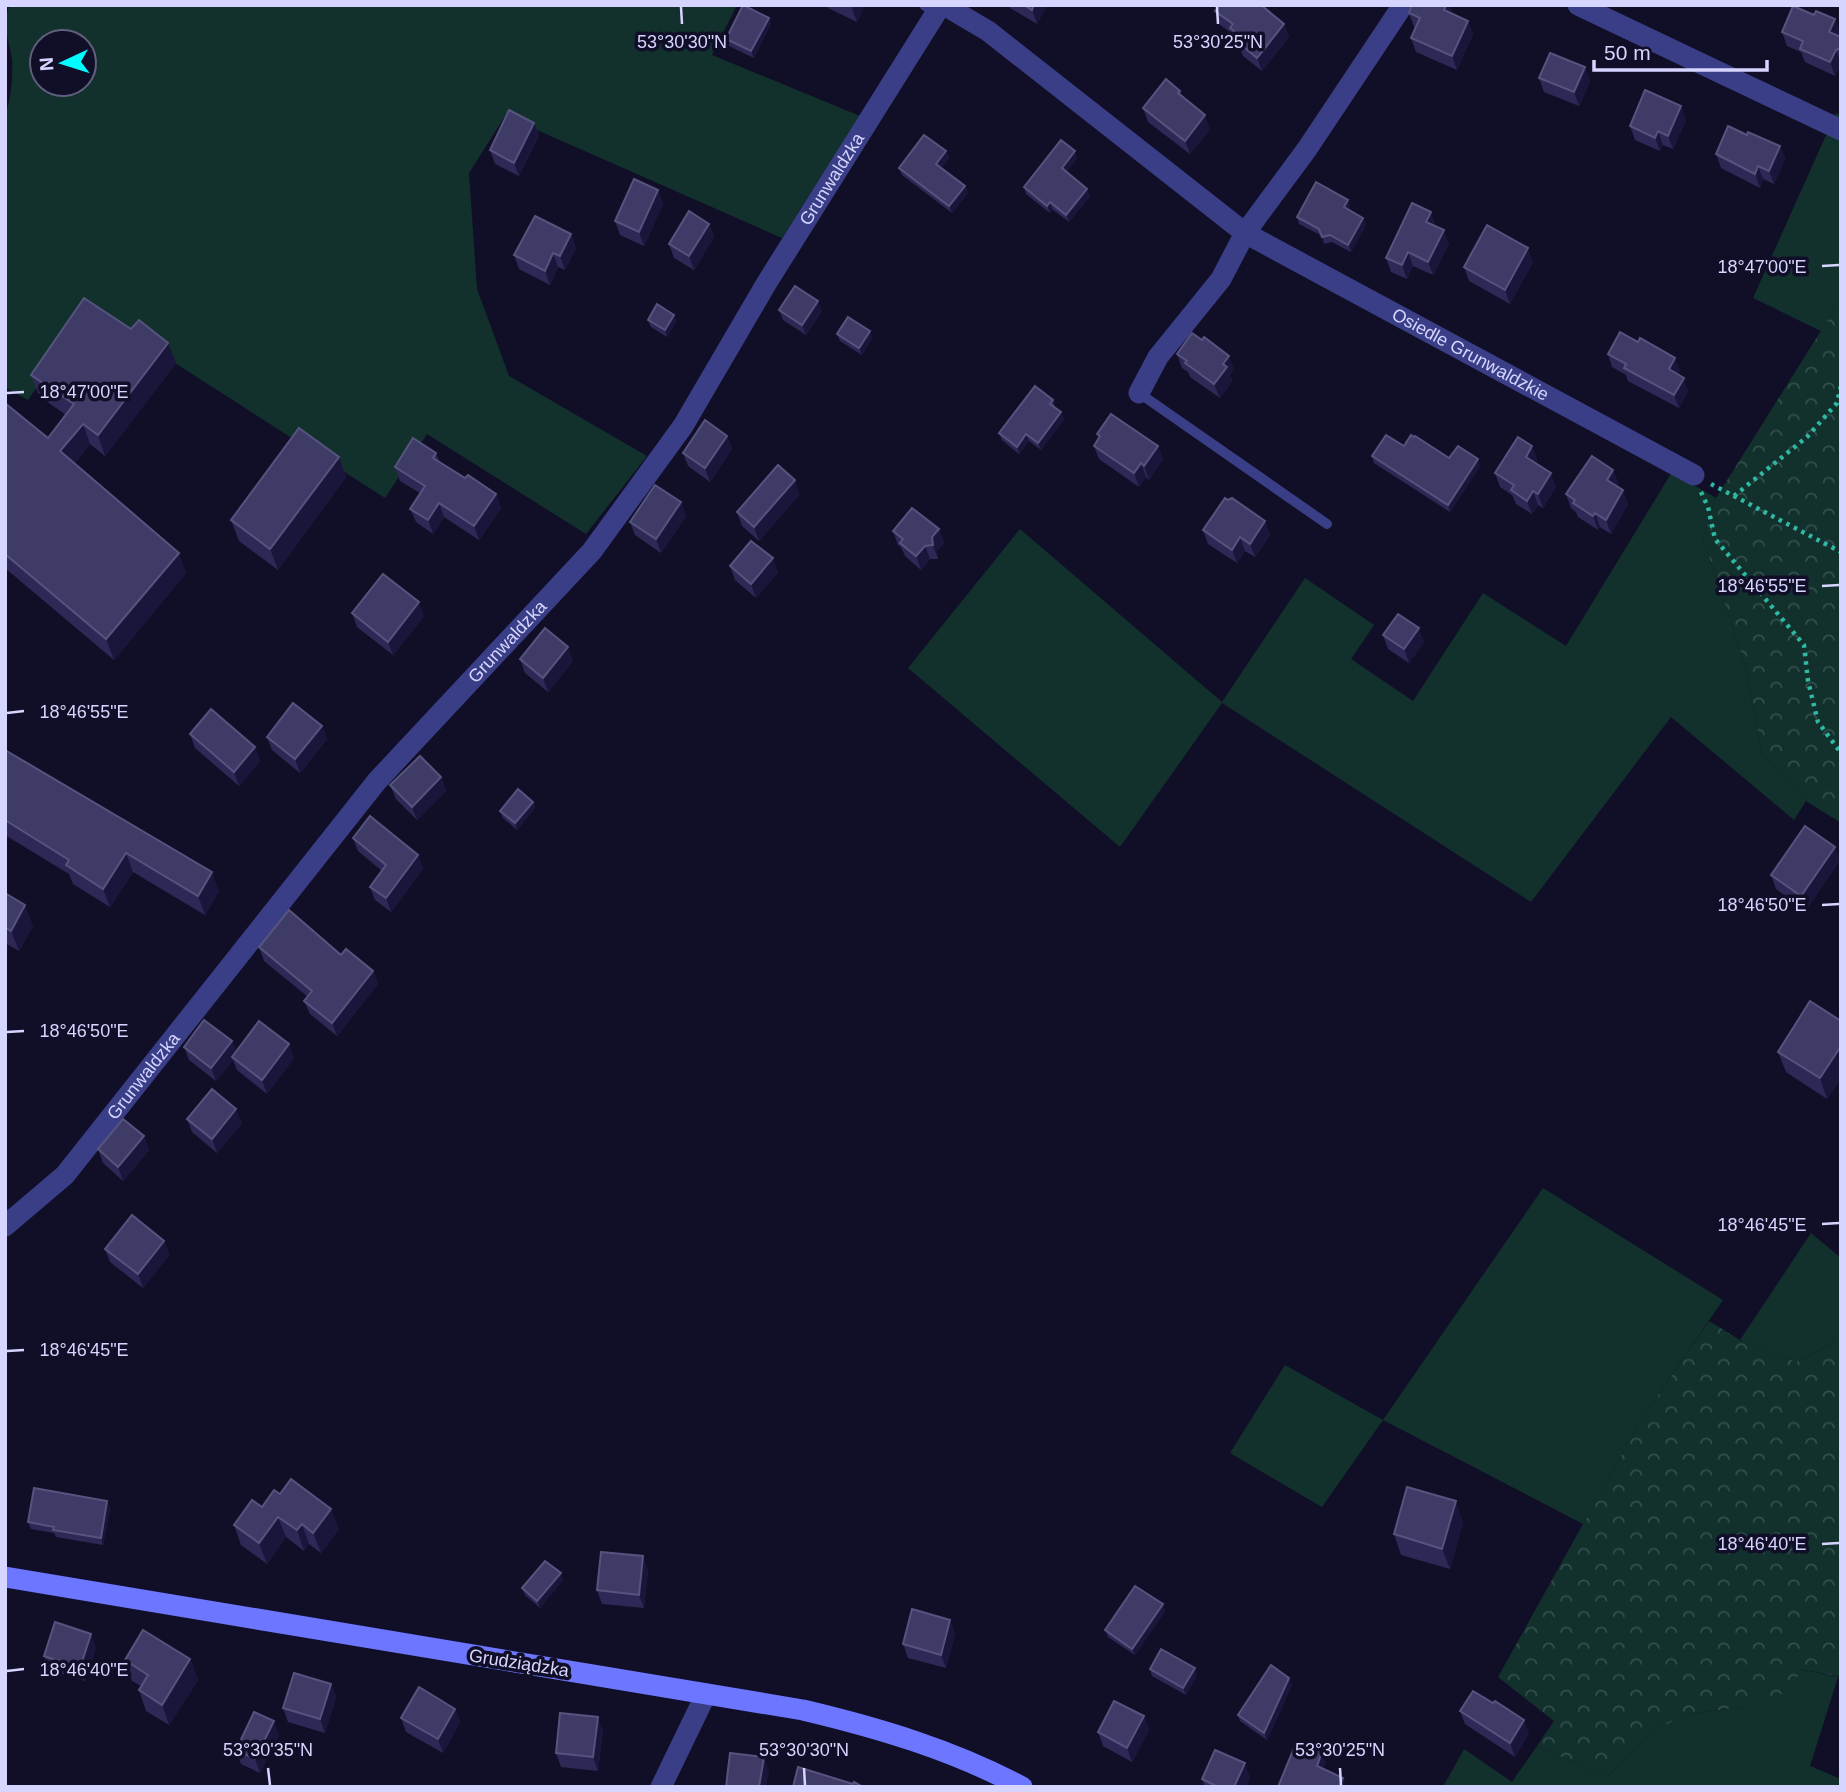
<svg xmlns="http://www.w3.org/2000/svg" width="1846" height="1792" font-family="Arial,sans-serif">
	<defs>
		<pattern id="forest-crowns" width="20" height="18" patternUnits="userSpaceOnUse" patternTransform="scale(1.75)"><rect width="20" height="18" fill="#12312d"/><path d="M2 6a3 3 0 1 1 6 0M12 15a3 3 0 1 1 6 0" fill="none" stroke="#344e4c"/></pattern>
	</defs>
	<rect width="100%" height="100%" fill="#110f27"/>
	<!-- green -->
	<g fill="#12312d" fill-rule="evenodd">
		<path d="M10,5H737L712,55L860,116L782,238L505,116L469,173L477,289L509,376L647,456L586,534L427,434L385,498L91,309L28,400L5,387V116C11,99 13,79 12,60C10,40 0,25 10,5ZM42,42H84V84H42Z"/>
		<polygon points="1836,113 1841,115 1841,299 1821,331 1753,298"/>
		<polygon points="1672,472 1716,498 1703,538 1746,668 1762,754 1806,801 1794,820 1671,717 1531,902 1222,703 1120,847 908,668 1020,529 1222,702 1305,578 1374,625 1351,659 1413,701 1483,593 1566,646"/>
		<polygon points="1543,1188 1723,1300 1642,1418 1583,1524 1383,1420 1322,1507 1230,1453 1285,1365 1383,1420"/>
		<polygon points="1811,1233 1841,1258 1841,1339 1796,1362 1740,1340"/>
		<polygon points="1799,1669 1838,1677 1810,1766 1841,1779 1841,1787 1443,1787 1464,1749 1512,1782 1537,1746 1607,1777 1651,1732 1688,1714 1743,1707"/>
	</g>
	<!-- forest -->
	<g fill="url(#forest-crowns)">
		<polygon points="1841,299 1841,823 1806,801 1762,754 1746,668 1703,538 1716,498"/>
		<polygon points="1709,1321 1740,1340 1796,1362 1841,1339 1841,1677 1800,1669 1793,1690 1743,1707 1688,1714 1651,1732 1607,1777 1537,1746 1554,1721 1498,1677 1642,1418"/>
	</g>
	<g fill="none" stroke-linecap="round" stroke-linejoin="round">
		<!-- path -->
		<g stroke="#2fb9a4" stroke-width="4.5" stroke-dasharray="3.5 5" stroke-linecap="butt">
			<polyline points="1711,484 1841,552"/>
			<polyline points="1701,492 1708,507 1715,539 1804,645 1808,681 1818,722 1841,753"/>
			<polyline points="1734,496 1807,437 1837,403 1841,386"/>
		</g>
		<!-- lane -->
		<g stroke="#3a3e86" stroke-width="10">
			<polyline points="924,5 936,13"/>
			<polyline points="1139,393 1327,524"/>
		</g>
		<!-- street -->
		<g stroke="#3a3e86" stroke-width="21">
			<path id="s1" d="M944,5L988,31L1245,233L1694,475"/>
			<polyline points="1578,5 1841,130"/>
			<polyline points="1139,393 1158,357 1221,279 1245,233 1307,149 1403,5"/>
			<path id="s2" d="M5,1226L65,1175L377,781L592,551L683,426L766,284L941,5"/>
			<polyline points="661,1787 706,1694"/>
		</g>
		<!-- secondary -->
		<path stroke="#6c76ff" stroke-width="21" d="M5,1577L803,1710C879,1728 953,1750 1022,1787"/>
	</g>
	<!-- wall -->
	<g fill="#2d2855">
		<polygon points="827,5 865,5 857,22 828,8"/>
		<polygon points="1009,5 1047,5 1037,24 1010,8"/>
		<polygon points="1449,5 1452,14 1468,21 1473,34 1457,70 1416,52 1411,38 1415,28 1414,27 1409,13"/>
		<polygon points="1215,11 1284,24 1289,37 1262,71 1243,56 1238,44 1235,42 1233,34 1220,25"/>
		<polygon points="1814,15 1835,19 1840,33 1838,36 1841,37 1841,64 1835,76 1805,62 1801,52 1787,46 1782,32"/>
		<polygon points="769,18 771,24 754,58 729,46 726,39"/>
		<polygon points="1585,67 1590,81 1579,106 1544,92 1539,78"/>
		<polygon points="1180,91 1182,97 1210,129 1190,154 1148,122 1143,108"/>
		<polygon points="1686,120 1673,149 1663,145 1660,151 1635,140 1630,126"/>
		<polygon points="534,123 539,136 519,176 495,164 490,150"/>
		<polygon points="1780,146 1785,159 1774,184 1763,179 1760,188 1721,168 1716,154"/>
		<polygon points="946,151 949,158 941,168 965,186 968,193 952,213 902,175 899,168"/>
		<polygon points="1077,158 1066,172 1090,196 1069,222 1052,209 1050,213 1026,194 1024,187"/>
		<polygon points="658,190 663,204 644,246 620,235 615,221"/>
		<polygon points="1348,200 1350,207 1349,210 1363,218 1366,225 1351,252 1332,242 1324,244 1322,236 1299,224 1297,217"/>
		<polygon points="709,224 714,237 694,270 674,258 669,244"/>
		<polygon points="1436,226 1449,244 1433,275 1413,266 1407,279 1391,272 1386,258"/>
		<polygon points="571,234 576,248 565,270 558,267 550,285 519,269 514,255"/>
		<polygon points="1533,262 1510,304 1469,281 1464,267"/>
		<polygon points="779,310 822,311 806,335 783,320"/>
		<polygon points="674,315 676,321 667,337 651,327 648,320"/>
		<polygon points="870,331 872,338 862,355 840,341 837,334"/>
		<polygon points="1177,354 1234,369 1230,375 1232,381 1220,398 1190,377 1188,372 1182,368"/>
		<polygon points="1608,354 1680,370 1678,374 1688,391 1679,408 1628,381 1626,375 1612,367"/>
		<polygon points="176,363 105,456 90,444 75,463 186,573 114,660 5,568 5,403 48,438 66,415 39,396 31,375"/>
		<polygon points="1053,400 1055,407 1061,412 1064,419 1041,450 1029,441 1019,454 1002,440 999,433"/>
		<polygon points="1097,434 1158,446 1163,459 1149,480 1146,477 1139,487 1099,459 1094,446 1099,438"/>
		<polygon points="727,436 732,449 710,482 688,466 683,453"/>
		<polygon points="1404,446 1480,466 1450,512 1374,463 1372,456"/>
		<polygon points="1532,446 1537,460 1535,463 1556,487 1543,508 1538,505 1532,514 1516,504 1512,495 1500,487 1495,473"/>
		<polygon points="436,453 439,461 465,478 496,494 501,508 479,540 444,517 433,534 416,522 410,509 420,493 400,481 395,467"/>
		<polygon points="339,457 346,477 278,570 239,541 231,520"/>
		<polygon points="1613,470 1618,483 1617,486 1628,504 1611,534 1600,527 1598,530 1578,517 1576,512 1571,508 1566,494"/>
		<polygon points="800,494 759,541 742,526 737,512"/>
		<polygon points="686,516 661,553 635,535 630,522"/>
		<polygon points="1265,521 1270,535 1255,557 1245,551 1237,563 1208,544 1203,530"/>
		<polygon points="939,529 944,543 937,551 938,559 930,559 921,570 905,556 901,547 898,545 893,531"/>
		<polygon points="730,566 778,572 756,598 735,580"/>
		<polygon points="352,613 424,616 393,655 357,627"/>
		<polygon points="1383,635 1424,642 1409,663 1388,649"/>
		<polygon points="520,659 573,661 548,692 525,673"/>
		<polygon points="322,726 327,739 300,773 272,750 267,737"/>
		<polygon points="190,734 255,747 260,761 239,786 195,748"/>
		<polygon points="5,750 219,891 205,915 133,872 110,907 73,884 69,874 5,835"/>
		<polygon points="441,777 446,791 417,820 396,799 390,785"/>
		<polygon points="533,802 535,808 517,830 503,818 500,811"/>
		<polygon points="353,838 418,855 423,869 391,912 375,900 370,887 382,871 358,851"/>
		<polygon points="1840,860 1806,910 1776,889 1771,875"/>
		<polygon points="5,893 33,926 19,951 5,943"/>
		<polygon points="259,947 341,955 373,971 378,984 337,1036 310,1014 304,1001 308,997 264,961"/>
		<polygon points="1841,1021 1841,1078 1827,1099 1786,1072 1778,1052"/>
		<polygon points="232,1041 236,1051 294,1058 267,1094 237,1070 233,1060 216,1081 189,1060 184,1047"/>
		<polygon points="187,1119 242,1123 217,1153 192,1132"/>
		<polygon points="144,1136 149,1150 123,1181 103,1163 98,1149"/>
		<polygon points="164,1241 169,1255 143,1288 110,1262 105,1249"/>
		<polygon points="280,1494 339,1529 321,1553 309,1544 304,1551 286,1537 267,1564 241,1545 234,1525"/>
		<polygon points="110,1508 103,1545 56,1537 54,1533 31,1529 28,1522"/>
		<polygon points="1463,1522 1450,1569 1401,1555 1394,1534"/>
		<polygon points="648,1570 644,1608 602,1604 597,1590"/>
		<polygon points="563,1580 540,1608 525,1595 522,1588"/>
		<polygon points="1165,1611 1135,1655 1108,1637 1105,1630"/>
		<polygon points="950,1620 955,1634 946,1668 908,1658 903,1644"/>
		<polygon points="96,1647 85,1681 49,1670 44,1656"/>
		<polygon points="190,1659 198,1680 169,1725 146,1711 139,1690 141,1686 132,1681 125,1660"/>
		<polygon points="1150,1669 1197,1675 1186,1695 1152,1676"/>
		<polygon points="1289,1678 1292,1685 1267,1740 1240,1721 1238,1715"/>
		<polygon points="331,1684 336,1697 325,1733 288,1722 283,1708"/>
		<polygon points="455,1709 460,1722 443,1753 406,1732 401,1718"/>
		<polygon points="1460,1711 1529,1733 1515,1757 1465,1724"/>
		<polygon points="1144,1716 1149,1730 1132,1762 1103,1746 1098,1732"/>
		<polygon points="603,1731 598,1771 561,1767 556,1753"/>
		<polygon points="279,1735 260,1773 241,1764 236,1750"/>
		<polygon points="1250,1777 1246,1787 1205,1787 1202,1779"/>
	</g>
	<!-- shaded-wall -->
	<g fill="#1a163b">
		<polygon points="854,5 865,5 857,22 852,9"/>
		<polygon points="1034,5 1047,5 1037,24 1032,10"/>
		<polygon points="1446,5 1449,5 1452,15 1444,10"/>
		<polygon points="769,18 771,24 754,58 751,51"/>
		<polygon points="1835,19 1840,33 1834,46 1829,32"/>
		<polygon points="1468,21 1473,34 1457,70 1452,56"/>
		<polygon points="1284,24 1289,37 1262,71 1257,58"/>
		<polygon points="1836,50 1841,64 1835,76 1830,62"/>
		<polygon points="1585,67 1590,81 1579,106 1574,92"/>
		<polygon points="1681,106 1686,120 1673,149 1668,136"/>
		<polygon points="1205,115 1210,129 1190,154 1185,141"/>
		<polygon points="534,123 539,136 519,176 514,163"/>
		<polygon points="1658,131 1663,145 1660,151 1655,138"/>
		<polygon points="1780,146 1785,159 1774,184 1769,171"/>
		<polygon points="946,151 949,158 939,171 936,164"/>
		<polygon points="1075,151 1077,158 1064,175 1062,168"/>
		<polygon points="1758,166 1763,179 1760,188 1755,174"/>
		<polygon points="965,186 968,193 952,213 949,206"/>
		<polygon points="1087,189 1090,196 1069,222 1066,215"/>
		<polygon points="658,190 663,204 644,246 639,232"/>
		<polygon points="1348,200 1350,207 1347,214 1344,207"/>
		<polygon points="1050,202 1052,209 1050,213 1047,206"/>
		<polygon points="1431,212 1436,226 1426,222"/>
		<polygon points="1363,218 1366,225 1351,252 1348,245"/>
		<polygon points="709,224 714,237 694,270 689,256"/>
		<polygon points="1444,230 1449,244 1433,275 1428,262"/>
		<polygon points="571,234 576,248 565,270 560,256"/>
		<polygon points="1528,248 1533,262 1510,304 1505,290"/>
		<polygon points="1408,252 1413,266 1407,279 1402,265"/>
		<polygon points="553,253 558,267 550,285 545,271"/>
		<polygon points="818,301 822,311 806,335 802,325"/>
		<polygon points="674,315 676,321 667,337 665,330"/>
		<polygon points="870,331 872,338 862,355 859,348"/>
		<polygon points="168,343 176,363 105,456 98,435"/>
		<polygon points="1229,356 1234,369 1230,375 1232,381 1220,398 1214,384 1223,364"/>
		<polygon points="1675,358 1680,370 1674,382 1669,369"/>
		<polygon points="1684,378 1688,391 1679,408 1674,395"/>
		<polygon points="1061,412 1064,419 1041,450 1038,443"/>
		<polygon points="83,424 90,444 68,472 60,451"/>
		<polygon points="1026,434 1029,441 1019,454 1017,447"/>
		<polygon points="727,436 732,449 710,482 705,468"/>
		<polygon points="1158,446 1163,459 1149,480 1144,466"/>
		<polygon points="1532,446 1537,460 1531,470 1526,457"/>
		<polygon points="339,457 346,477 278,570 270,549"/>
		<polygon points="1478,459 1480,466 1450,512 1448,505"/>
		<polygon points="1141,463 1146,477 1139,487 1134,473"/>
		<polygon points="1613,470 1618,483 1612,494 1607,480"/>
		<polygon points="1551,473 1556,487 1543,508 1538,494"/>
		<polygon points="795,480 800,494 759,541 754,527"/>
		<polygon points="1623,490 1628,504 1611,534 1606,520"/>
		<polygon points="1533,491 1538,505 1532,514 1527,501"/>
		<polygon points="496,494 501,508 479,540 474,526"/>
		<polygon points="681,502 686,516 661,553 656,539"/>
		<polygon points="439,503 444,517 433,534 428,520"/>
		<polygon points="1595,513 1600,527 1598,530 1593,516"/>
		<polygon points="1265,521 1270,535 1255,557 1250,544"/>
		<polygon points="939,529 944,543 937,551 938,559 933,545 932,537"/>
		<polygon points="1240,537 1245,551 1237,563 1232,550"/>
		<polygon points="925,546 930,559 921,570 916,556"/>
		<polygon points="179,553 186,573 114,660 106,639"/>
		<polygon points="773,558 778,572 756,598 751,584"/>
		<polygon points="419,602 424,616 393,655 388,642"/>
		<polygon points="1419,628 1424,642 1409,663 1404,649"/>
		<polygon points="568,647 573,661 548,692 543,678"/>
		<polygon points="322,726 327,739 300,773 295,759"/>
		<polygon points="255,747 260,761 239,786 234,772"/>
		<polygon points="441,777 446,791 417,820 412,807"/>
		<polygon points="533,802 535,808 517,830 515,823"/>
		<polygon points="1835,847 1840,860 1806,910 1801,896"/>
		<polygon points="126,853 133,872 110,907 103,889"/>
		<polygon points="418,855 423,869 391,912 386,898"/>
		<polygon points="212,872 219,891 205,915 198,896"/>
		<polygon points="25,905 33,926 19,951 11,931"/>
		<polygon points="373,971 378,984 337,1036 332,1023"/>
		<polygon points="232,1041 237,1054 232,1057 233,1060 216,1081 211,1068"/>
		<polygon points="289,1044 294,1058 267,1094 262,1080"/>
		<polygon points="1841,1046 1841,1078 1827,1099 1820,1078"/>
		<polygon points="236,1109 242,1123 217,1153 212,1139"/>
		<polygon points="144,1136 149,1150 123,1181 118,1167"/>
		<polygon points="164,1241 169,1255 143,1288 138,1274"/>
		<polygon points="107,1501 110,1508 103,1545 101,1538"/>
		<polygon points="1456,1501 1463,1522 1450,1569 1442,1549"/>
		<polygon points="331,1509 339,1529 321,1553 313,1533"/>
		<polygon points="278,1517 286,1537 267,1564 259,1543"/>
		<polygon points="302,1524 309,1544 304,1551 297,1530"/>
		<polygon points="643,1556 648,1570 644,1608 639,1595"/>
		<polygon points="561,1573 563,1580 540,1608 537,1601"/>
		<polygon points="1163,1604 1165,1611 1135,1655 1132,1649"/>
		<polygon points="950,1620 955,1634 946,1668 941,1655"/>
		<polygon points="91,1634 96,1647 85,1681 80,1668"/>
		<polygon points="190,1659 198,1680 169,1725 162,1705"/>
		<polygon points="1195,1668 1197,1675 1186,1695 1183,1688"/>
		<polygon points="1289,1678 1292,1685 1267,1740 1264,1733"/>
		<polygon points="331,1684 336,1697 325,1733 320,1719"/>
		<polygon points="455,1709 460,1722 443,1753 438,1739"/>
		<polygon points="1144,1716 1149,1730 1132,1762 1127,1748"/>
		<polygon points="598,1717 603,1731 598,1771 593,1757"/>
		<polygon points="1524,1720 1529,1733 1515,1757 1510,1743"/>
		<polygon points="274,1721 279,1735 260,1773 255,1759"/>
		<polygon points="1322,1752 1326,1762 1321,1776 1317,1766"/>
		<polygon points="764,1757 769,1771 766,1787 759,1787"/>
		<polygon points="1245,1763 1250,1777 1246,1787 1234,1787"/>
		<polygon points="1343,1778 1346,1787 1339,1787"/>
	</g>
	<!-- building -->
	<g fill="#3f3b67" stroke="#57537f" stroke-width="2">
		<polygon points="743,5 769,18 751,51 726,39"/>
		<polygon points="1024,5 1034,5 1032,10"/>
		<polygon points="1220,5 1261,5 1284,24 1257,58 1238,42 1242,37 1230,28 1233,24 1215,11"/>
		<polygon points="1412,5 1446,5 1444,10 1468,21 1452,56 1411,38 1420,18 1409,13"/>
		<polygon points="1793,6 1814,15 1816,11 1835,19 1829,32 1841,37 1841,48 1836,50 1830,62 1800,49 1803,41 1782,32"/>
		<polygon points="1550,53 1585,67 1574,92 1539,78"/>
		<polygon points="1166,79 1180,91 1178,93 1205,115 1185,141 1143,108"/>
		<polygon points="1645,90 1681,106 1668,136 1658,131 1655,138 1630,126"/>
		<polygon points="509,110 534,123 514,163 490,150"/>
		<polygon points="1728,126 1747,135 1748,132 1780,146 1769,171 1758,166 1755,174 1716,154"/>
		<polygon points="924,135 946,151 936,164 965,186 949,206 899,168"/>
		<polygon points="1061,140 1075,151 1062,168 1087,189 1066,215 1050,202 1047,206 1024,187"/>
		<polygon points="634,179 658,190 639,232 615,221"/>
		<polygon points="1316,182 1348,200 1344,207 1363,218 1348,245 1330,235 1322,237 1319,229 1297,217"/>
		<polygon points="1412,203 1431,212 1426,222 1444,230 1428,262 1408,252 1402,265 1386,258"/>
		<polygon points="689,211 709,224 689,256 669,244"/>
		<polygon points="535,216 571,234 560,256 553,253 545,271 514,255"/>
		<polygon points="1487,225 1528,248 1505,290 1464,267"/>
		<polygon points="795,286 818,301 802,325 779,310"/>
		<polygon points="84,298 131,329 139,320 168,343 98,435 83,424 60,451 179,553 106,639 5,554 5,403 48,438 74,404 31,375"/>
		<polygon points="657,304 674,315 665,330 648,320"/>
		<polygon points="848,317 870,331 859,348 837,334"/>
		<polygon points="1620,332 1638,342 1640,338 1675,358 1669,369 1684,378 1674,395 1624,368 1626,364 1608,354"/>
		<polygon points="1192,333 1202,340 1204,337 1229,356 1223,364 1227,367 1214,384 1185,363 1187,361 1177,354"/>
		<polygon points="1035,386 1053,400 1050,404 1061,412 1038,443 1026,434 1017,447 999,433"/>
		<polygon points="1111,414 1158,446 1144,466 1141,463 1134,473 1094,446 1100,436 1097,434"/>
		<polygon points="705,420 727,436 705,468 683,453"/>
		<polygon points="299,428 339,457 270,549 231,520"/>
		<polygon points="1386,435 1404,446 1411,435 1414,437 1415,436 1449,458 1458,446 1478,459 1448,505 1372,456"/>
		<polygon points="1518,437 1532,446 1526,457 1551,473 1538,494 1533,491 1527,501 1511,490 1514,485 1495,473"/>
		<polygon points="413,438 436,453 433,458 465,478 468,475 496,494 474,526 439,503 428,520 410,509 425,486 395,467"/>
		<polygon points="1592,456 1613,470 1607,480 1623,490 1606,520 1595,513 1593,516 1573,503 1575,500 1566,494"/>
		<polygon points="778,465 795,480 754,527 737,512"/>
		<polygon points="655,485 681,502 656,539 630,522"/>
		<polygon points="1225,498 1228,500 1232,498 1265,521 1250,544 1240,537 1232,550 1203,530"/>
		<polygon points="912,508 939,529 932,537 933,545 925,546 916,556 900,543 903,539 893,531"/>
		<polygon points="751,541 773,558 751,584 730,566"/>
		<polygon points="383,574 419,602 388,642 352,613"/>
		<polygon points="1398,614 1419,628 1404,649 1383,635"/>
		<polygon points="545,628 568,647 543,678 520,659"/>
		<polygon points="293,703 322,726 295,759 267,737"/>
		<polygon points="211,709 255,747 234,772 190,734"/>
		<polygon points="5,750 212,872 198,896 126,853 103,889 66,865 69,860 5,820"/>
		<polygon points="420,756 441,777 412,807 390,785"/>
		<polygon points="518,789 533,802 515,823 500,811"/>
		<polygon points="370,816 418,855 386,898 370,887 386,865 353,838"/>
		<polygon points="1805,826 1835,847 1801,896 1771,875"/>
		<polygon points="5,893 25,905 11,931 5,927"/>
		<polygon points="289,910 341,955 346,949 373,971 332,1023 304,1001 312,991 259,947"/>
		<polygon points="1810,1001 1841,1021 1841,1046 1820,1078 1778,1052"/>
		<polygon points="204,1020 232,1041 211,1068 184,1047"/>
		<polygon points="259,1021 289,1044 262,1080 232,1057"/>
		<polygon points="212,1089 236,1109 212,1139 187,1119"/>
		<polygon points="123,1119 144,1136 118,1167 98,1149"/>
		<polygon points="132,1215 164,1241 138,1274 105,1249"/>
		<polygon points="291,1479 331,1509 313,1533 302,1524 297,1530 278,1517 259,1543 234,1525 252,1500 262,1507 274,1490 280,1494"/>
		<polygon points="1407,1487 1456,1501 1442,1549 1394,1534"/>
		<polygon points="34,1488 107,1501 101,1538 53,1530 54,1527 28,1522"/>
		<polygon points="601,1552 643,1556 639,1595 597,1590"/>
		<polygon points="545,1561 561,1573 537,1601 522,1588"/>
		<polygon points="1135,1586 1163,1604 1132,1649 1105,1630"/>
		<polygon points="912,1609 950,1620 941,1655 903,1644"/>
		<polygon points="55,1622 91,1634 80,1668 44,1656"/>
		<polygon points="143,1630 190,1659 162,1705 139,1690 148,1675 125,1660"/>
		<polygon points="1161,1649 1195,1668 1183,1688 1150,1669"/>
		<polygon points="1271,1665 1289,1678 1264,1733 1238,1715"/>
		<polygon points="294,1673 331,1684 320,1719 283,1708"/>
		<polygon points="419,1687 455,1709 438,1739 401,1718"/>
		<polygon points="1473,1691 1493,1703 1495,1701 1524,1720 1510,1743 1460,1711"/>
		<polygon points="1114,1701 1144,1716 1127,1748 1098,1732"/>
		<polygon points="254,1712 274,1721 255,1759 236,1750"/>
		<polygon points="560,1713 598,1717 593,1757 556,1753"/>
		<polygon points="1296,1743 1322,1752 1317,1766 1343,1778 1339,1787 1278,1787"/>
		<polygon points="1215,1750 1245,1763 1234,1787 1218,1787 1202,1779"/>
		<polygon points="730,1753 764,1757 759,1787 726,1787"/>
		<polygon points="798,1767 853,1784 854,1782 863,1787 793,1787"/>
	</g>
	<!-- ticks -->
	<path fill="none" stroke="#d6d5ff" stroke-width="2.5" d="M681,7L682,24M1217,7L1218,24M1822,266L1839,265M7,393L24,392M1822,586L1839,585M7,713L24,711M1822,905L1839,904M7,1032L24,1031M1822,1224L1839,1223M7,1351L24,1350M1822,1544L1839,1543M7,1671L24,1669M268,1768L270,1785M804,1768L805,1785M1340,1768L1341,1785"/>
	<g text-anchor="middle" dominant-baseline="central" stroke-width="7" stroke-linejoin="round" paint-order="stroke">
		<!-- street labels -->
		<g font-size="18" fill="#d6d5ff" stroke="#110f27">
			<text stroke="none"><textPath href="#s2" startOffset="1339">Grunwaldzka</textPath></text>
			<text stroke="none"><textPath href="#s1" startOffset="634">Osiedle Grunwaldzkie</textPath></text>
			<text stroke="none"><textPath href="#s2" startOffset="772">Grunwaldzka</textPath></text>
			<text stroke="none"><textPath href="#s2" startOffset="205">Grunwaldzka</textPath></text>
			<text transform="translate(519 1663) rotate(9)">Grudziądzka</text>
		</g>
	</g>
	<g font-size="18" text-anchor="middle" fill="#d6d5ff" stroke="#110f27" stroke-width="7" stroke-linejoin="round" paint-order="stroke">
		<text x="682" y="48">53°30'30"N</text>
		<text x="1218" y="48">53°30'25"N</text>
		<text x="1762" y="273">18°47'00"E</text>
		<text x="84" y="398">18°47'00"E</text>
		<text x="1762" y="592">18°46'55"E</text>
		<text x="84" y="718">18°46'55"E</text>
		<text x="1762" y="911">18°46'50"E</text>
		<text x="84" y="1037">18°46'50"E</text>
		<text x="1762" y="1231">18°46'45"E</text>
		<text x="84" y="1356">18°46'45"E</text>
		<text x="1762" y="1550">18°46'40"E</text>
		<text x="84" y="1676">18°46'40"E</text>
		<text x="268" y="1756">53°30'35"N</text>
		<text x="804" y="1756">53°30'30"N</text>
		<text x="1340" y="1756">53°30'25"N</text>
	</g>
	<!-- border -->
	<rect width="1846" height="1792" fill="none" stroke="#d6d5ff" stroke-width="14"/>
	<!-- north arrow -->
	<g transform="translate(63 63) rotate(266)"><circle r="33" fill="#110f27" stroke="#605e7d" stroke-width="2"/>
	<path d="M0-5L12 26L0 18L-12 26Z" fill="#01fcff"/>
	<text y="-10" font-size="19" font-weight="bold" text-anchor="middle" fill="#d6d5ff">N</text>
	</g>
	<!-- scale -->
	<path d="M1594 60v10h173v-10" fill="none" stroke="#d6d5ff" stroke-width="3.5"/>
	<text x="1604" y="60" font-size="21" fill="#d6d5ff" stroke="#110f27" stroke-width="5" paint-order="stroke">50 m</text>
</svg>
